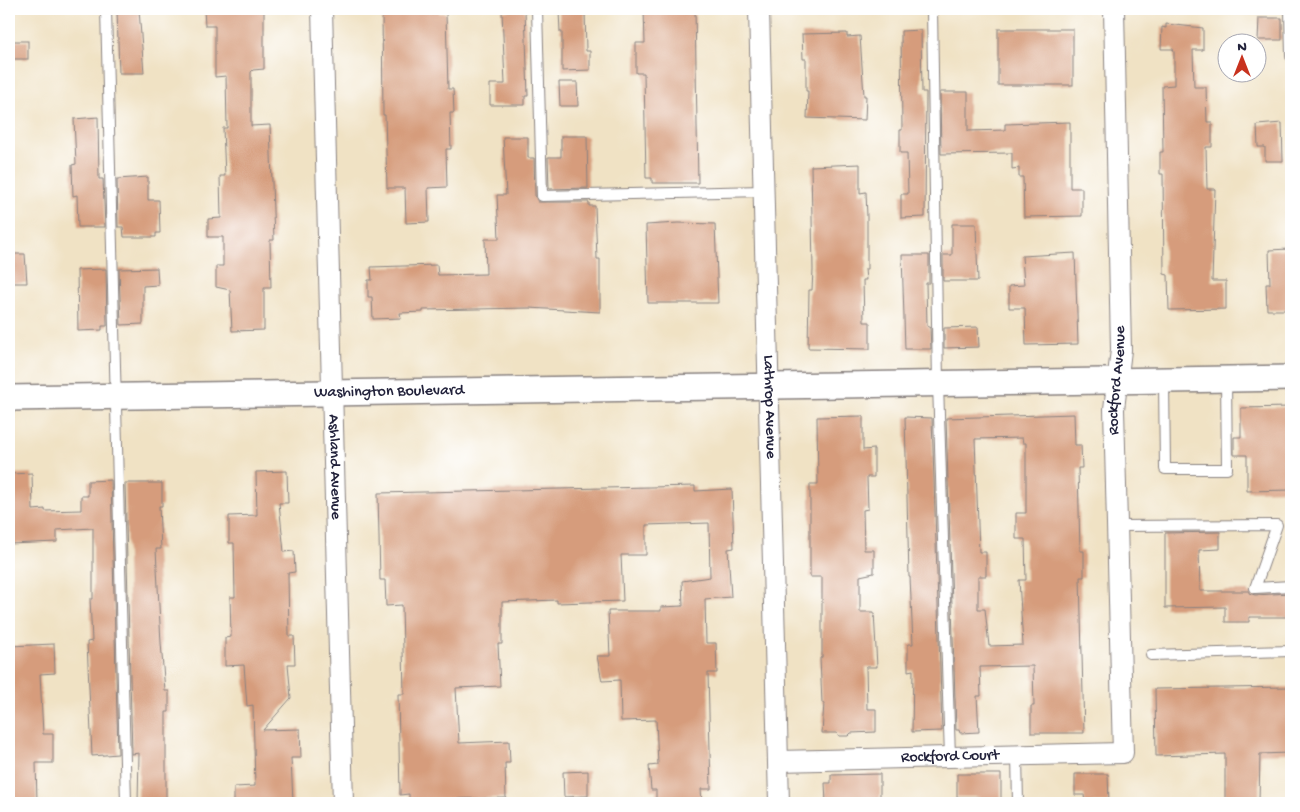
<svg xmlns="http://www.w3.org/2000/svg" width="1300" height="812" font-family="'Gochi Hand',sans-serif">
	<rect width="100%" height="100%" fill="#fff"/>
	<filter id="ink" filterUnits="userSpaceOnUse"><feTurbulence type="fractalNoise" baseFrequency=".02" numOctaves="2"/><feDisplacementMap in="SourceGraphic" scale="10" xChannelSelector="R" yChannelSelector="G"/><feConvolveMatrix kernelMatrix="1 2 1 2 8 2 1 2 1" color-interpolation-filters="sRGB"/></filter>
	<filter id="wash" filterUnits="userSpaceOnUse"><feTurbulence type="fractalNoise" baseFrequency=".0096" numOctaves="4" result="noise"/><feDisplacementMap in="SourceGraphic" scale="20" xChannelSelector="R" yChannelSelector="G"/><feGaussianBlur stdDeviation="1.12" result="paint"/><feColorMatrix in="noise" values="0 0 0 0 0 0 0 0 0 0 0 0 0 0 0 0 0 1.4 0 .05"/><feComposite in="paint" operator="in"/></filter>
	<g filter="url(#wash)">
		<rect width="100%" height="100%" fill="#f0e2c4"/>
		<g id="blocks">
			<!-- building -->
			<g fill="#d69c7b" fill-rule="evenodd">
				<polygon points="204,9 264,9 264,69 253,70 251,72 251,126 270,125 274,240 270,240 271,288 264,288 264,330 232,331 230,290 216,287 216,266 223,266 223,237 208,237 208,219 221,218 220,176 225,176 223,128 227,128 226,76 215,77 215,26 205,26"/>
				<polygon points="695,9 698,183 652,183 652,178 646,178 644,73 636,73 636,43 645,43 644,10"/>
				<polygon points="117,10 139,10 144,73 119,73"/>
				<polygon points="525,10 528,96 525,96 525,105 490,105 490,84 505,84 502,11"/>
				<polygon points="585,10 586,51 590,51 590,70 562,71 562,32 560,32 559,11"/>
				<polygon points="439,11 439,13 446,13 448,89 453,89 454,113 450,113 451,149 446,149 447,187 428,188 429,222 406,223 405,188 387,188 385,115 383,115 382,12"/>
				<polygon points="1259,18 1282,18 1282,40 1258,40"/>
				<polygon points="1166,24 1203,28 1203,50 1193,50 1194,87 1206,87 1207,122 1212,122 1212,147 1206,147 1207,189 1215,189 1212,281 1226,281 1226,309 1169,310 1168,275 1164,274 1163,174 1160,174 1160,152 1163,152 1162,86 1174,85 1174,52 1173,49 1161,49 1162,27 1166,28"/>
				<rect x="998" y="29" width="75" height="56"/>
				<polygon points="921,30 922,92 926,92 925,217 901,218 901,194 908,194 907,153 900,153 900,130 902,130 901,31"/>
				<polygon points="847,33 847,37 860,36 864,96 866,96 865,120 807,118 808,91 806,91 806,59 803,59 802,34"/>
				<rect x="9" y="41" width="19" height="18"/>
				<polygon points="559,82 577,82 578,106 560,106"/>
				<polygon points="940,92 968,92 968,131 1005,130 1005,124 1070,122 1070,188 1082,188 1082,216 1024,217 1023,177 1019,177 1019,168 1012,169 1012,153 941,154"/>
				<polygon points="98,117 99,179 103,179 105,227 78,227 77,195 73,196 72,165 76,164 74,119"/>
				<polygon points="1282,123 1283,161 1265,161 1265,147 1258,147 1257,125"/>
				<polygon points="561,136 587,136 588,188 549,189 548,157 561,157"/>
				<polygon points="503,137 528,137 528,158 534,158 535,196 538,202 589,202 589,206 595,206 597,259 600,259 600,312 529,308 423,310 423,312 400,313 401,318 373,319 372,297 368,297 368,280 372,280 371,267 437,265 438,275 486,274 485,239 499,239 497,195 506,195"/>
				<polygon points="860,164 860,193 866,192 867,217 867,269 865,269 866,280 863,280 864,322 870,322 870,349 808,348 809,290 812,290 813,270 811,166"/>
				<polygon points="148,177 148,200 159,200 160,233 156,233 156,237 124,237 123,227 118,227 117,179"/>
				<polygon points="678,223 715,224 718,303 648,303 646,225"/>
				<polygon points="952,224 976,224 978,281 943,281 943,255 952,255"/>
				<polygon points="1289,249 1288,310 1267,310 1266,284 1270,284 1269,250"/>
				<polygon points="1075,253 1078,344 1026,345 1025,308 1009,308 1009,286 1024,285 1022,256"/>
				<polygon points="9,254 25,254 27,283 9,283"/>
				<polygon points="902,255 929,255 929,283 926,283 927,326 930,328 931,349 905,349"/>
				<polygon points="157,268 158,285 143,286 143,324 121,325 119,269"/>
				<polygon points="106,269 107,326 102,326 102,330 78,331 77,270"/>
				<polygon points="978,327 979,347 944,348 944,328"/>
				<polygon points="1291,407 1291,490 1247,491 1247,455 1234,455 1234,437 1241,437 1241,408"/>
				<path d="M1074,414L1075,445H1081L1082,468H1078L1080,551H1084V577H1080L1084,733H1031V706H1034L1033,666L980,667L981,696H977L979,732L960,733L959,730H956L946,418ZM1022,438L1023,443H1026V513H1016V539H1025L1026,580H1019L1023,645L989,646L985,609H978V576H986V552H979L975,439Z"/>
				<polygon points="863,416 863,450 874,449 874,477 867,477 868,509 863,510 864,550 874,550 874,573 860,576 860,612 874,612 877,667 866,667 867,709 876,709 876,732 851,733 848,736 839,736 837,733 822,733 824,703 822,703 820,658 822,657 822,577 810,577 810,484 818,484 817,417"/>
				<polygon points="905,417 932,418 942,731 912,732 913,670 908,671 908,644 913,644 910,577 909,577"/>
				<polygon points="287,471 288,503 279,503 284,552 294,551 295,572 288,573 289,636 294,636 295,664 288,664 291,698 263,730 300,729 301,758 291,758 293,803 234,803 234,787 255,786 253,705 247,706 244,665 225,666 225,638 231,637 230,597 235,597 234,543 229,543 229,516 257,515 256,472"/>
				<polygon points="32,473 33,510 45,509 45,511 81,510 81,496 88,496 88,481 111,480 118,754 92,756 87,642 92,641 90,599 93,599 93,528 57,530 57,542 9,544 9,474"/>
				<polygon points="125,483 162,483 162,506 159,506 161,549 156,549 161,643 165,691 169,691 169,712 166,712 166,803 138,803 139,753 132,754"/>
				<polygon points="695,486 695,491 732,489 734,548 728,549 731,597 705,599 706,643 716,643 717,673 708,673 711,789 701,789 702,803 656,803 656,790 651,790 649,766 658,765 656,720 621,721 620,680 602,681 597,656 610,656 608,611 661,611 661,607 683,606 682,581 710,577 709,523 646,525 646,555 621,555 623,601 557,603 557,600 502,602 502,644 498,644 500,686 456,688 459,743 509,741 510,763 505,763 506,798 409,799 409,794 400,795 398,694 404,694 402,605 386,606 385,580 380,580 378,493"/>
				<polygon points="1220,532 1220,549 1199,550 1200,591 1249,591 1249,593 1255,595 1291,593 1291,617 1249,617 1249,622 1225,622 1225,607 1165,608 1165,533"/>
				<polygon points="54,644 55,673 40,674 43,734 53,734 53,763 36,763 37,801 9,802 9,646"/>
				<polygon points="1291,687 1289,753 1260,754 1259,803 1225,803 1225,754 1156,756 1155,689"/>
				<polygon points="588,771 588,796 564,797 563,772"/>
				<polygon points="880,774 880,803 826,803 825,783 831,783 831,775"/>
				<polygon points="957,774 1001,774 1001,803 979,803 979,797 957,797"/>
				<polygon points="1075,774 1108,774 1109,803 1085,803 1084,795 1075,795"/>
			</g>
		</g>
	</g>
	<g filter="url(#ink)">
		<use href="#blocks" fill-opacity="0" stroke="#898280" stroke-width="1"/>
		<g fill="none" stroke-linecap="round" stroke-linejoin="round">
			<defs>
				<g id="service">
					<polyline points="106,9 126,803"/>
					<polyline points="537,9 542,196 764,191"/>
					<polyline points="932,9 938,384 950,757"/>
					<polyline points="1290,9 1291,56"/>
					<polyline points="1164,381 1165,469 1227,469 1226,379"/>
					<polyline points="1117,526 1277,525 1255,588 1291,586"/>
					<polyline points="1151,655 1291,651"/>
					<polyline points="1017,756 1018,803"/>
				</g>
				<g id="minor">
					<path id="s1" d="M322,9L343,803"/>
					<path id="s2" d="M759,9L779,803"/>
					<path id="s3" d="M778,761L1123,753L1114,409L1121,350L1114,9"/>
				</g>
				<g id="tertiary">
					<path id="s4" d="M9,398L1291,378"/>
				</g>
			</defs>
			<!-- service casing -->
			<use href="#service" stroke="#898280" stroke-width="12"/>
			<!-- minor casing -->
			<use href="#minor" stroke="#898280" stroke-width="22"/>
			<!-- tertiary casing -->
			<use href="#tertiary" stroke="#898280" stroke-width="28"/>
			<!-- service -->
			<use href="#service" stroke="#fff" stroke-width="10"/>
			<!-- minor -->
			<use href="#minor" stroke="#fff" stroke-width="20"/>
			<!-- tertiary -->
			<use href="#tertiary" stroke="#fff" stroke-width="25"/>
		</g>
	</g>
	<g text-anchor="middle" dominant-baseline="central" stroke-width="4" stroke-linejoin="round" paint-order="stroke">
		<!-- street labels -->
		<g font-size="16" fill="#22223b" stroke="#fff">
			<text stroke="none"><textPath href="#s3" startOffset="718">Rockford Avenue</textPath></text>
			<text stroke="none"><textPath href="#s4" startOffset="380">Washington Boulevard</textPath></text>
			<text stroke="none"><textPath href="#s2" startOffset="398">Lathrop Avenue</textPath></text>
			<text stroke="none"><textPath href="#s1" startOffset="458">Ashland Avenue</textPath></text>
			<text stroke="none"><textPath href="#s3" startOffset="172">Rockford Court</textPath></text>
		</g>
	</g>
	<!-- margin -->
	<rect width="1300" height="812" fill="none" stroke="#fff" stroke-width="30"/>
	<!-- north arrow -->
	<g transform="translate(1242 58)"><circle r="24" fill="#ffffff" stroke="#a7a7b1"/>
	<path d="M0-4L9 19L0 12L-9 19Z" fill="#c8321e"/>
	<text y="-8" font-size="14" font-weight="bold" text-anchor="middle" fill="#22223b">N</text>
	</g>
</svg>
